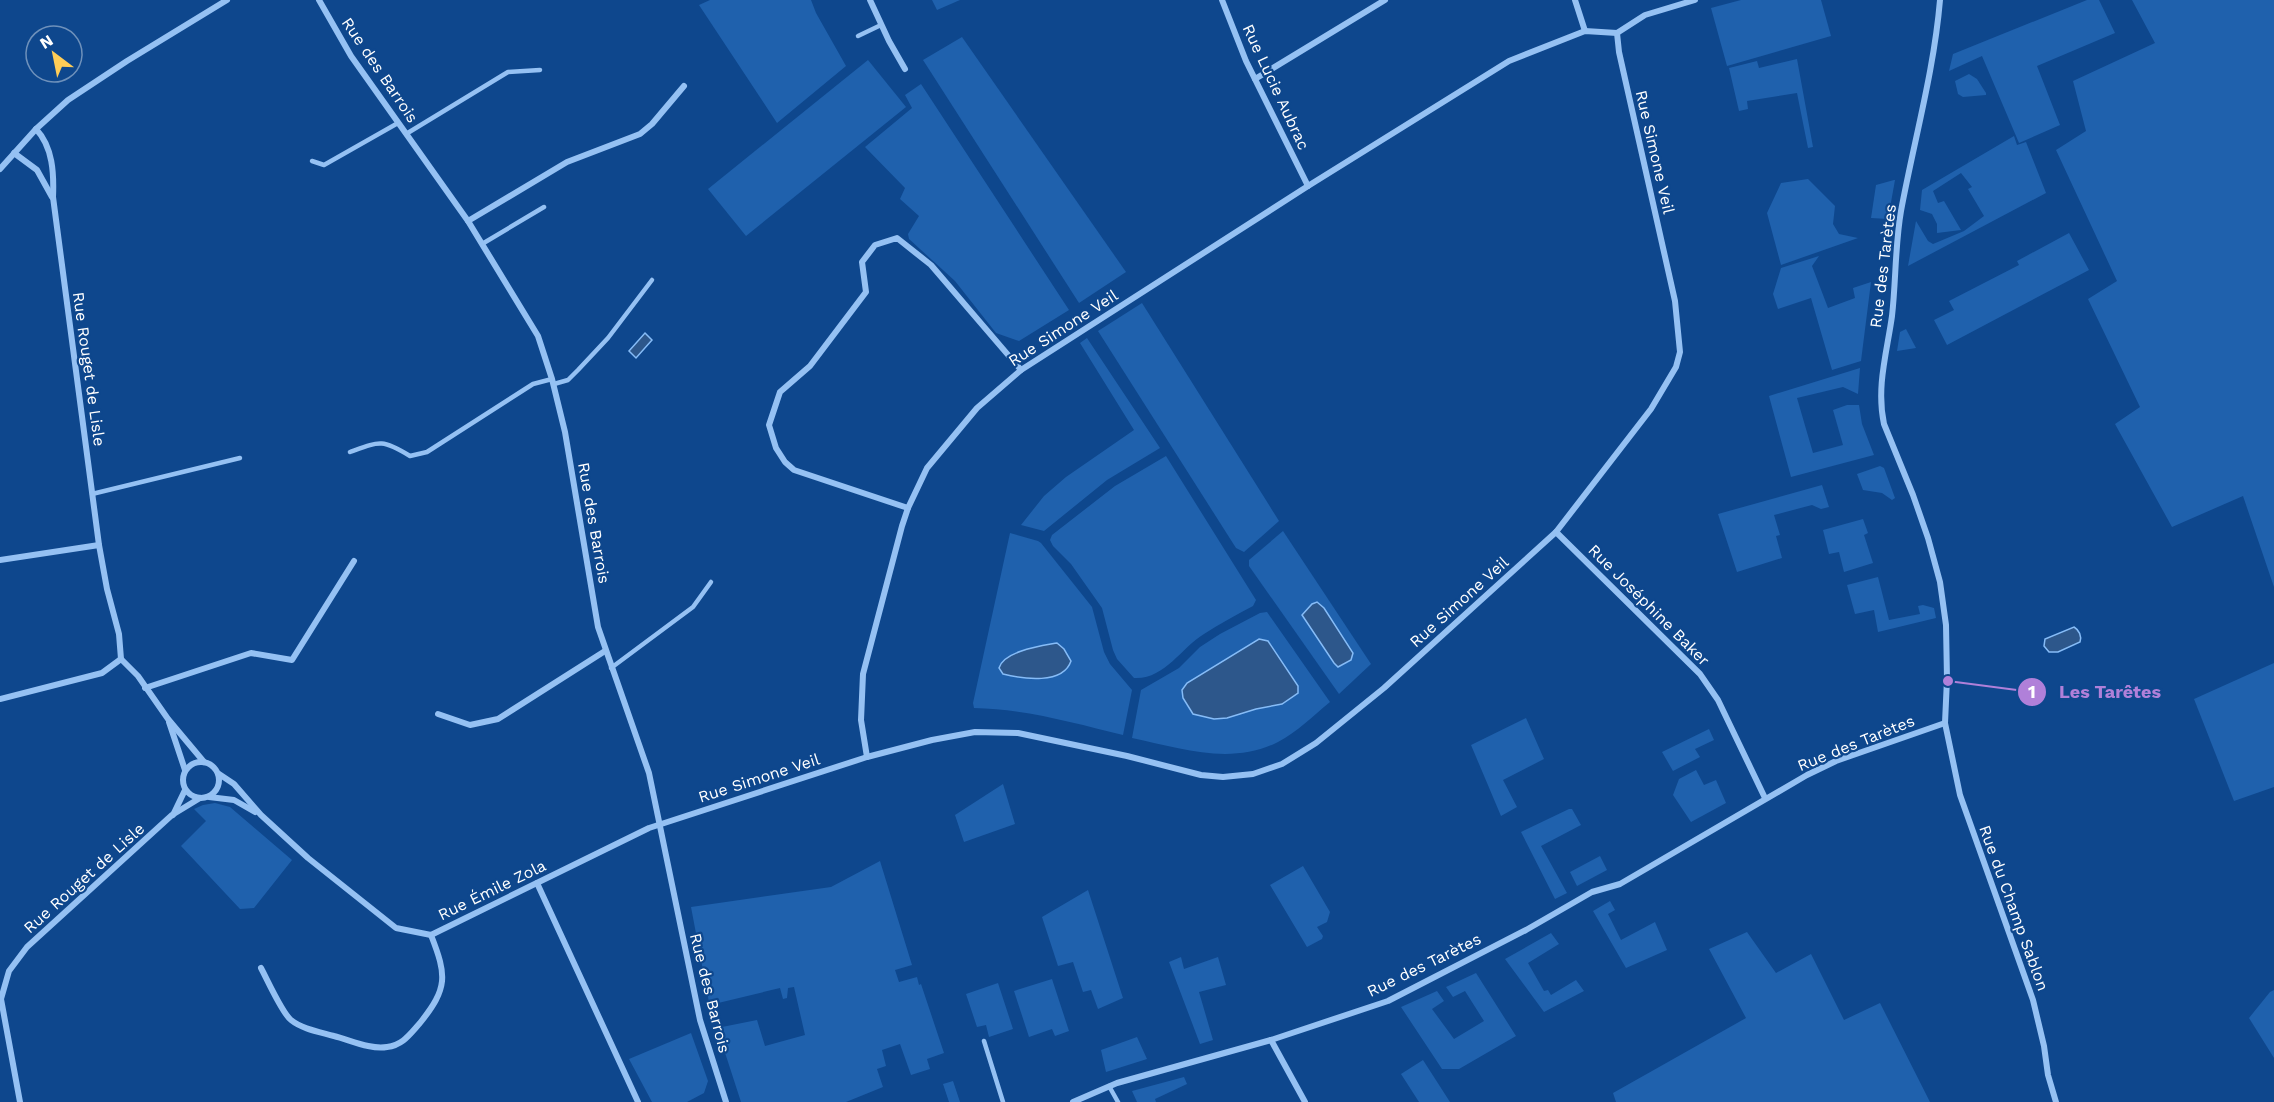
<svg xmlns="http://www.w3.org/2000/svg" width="2274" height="1102" font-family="'Work Sans',sans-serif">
	<rect width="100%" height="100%" fill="#0e478d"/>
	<!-- green -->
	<g fill="#1f61ad">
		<polygon points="710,0 811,0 816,13 846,66 777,123 699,5"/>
		<polygon points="932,0 960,0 937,10"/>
		<polygon points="1741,0 1821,0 1831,36 1727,66 1711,8"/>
		<polygon points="2087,0 2099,0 2115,33 2037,66 2060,125 2019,143 1982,56 1949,71 1953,54"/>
		<polygon points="2132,0 2274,0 2274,587 2243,496 2172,527 2115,424 2140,407 2088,299 2117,281 2056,150 2086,131 2073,81 2155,43"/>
		<polygon points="962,37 1126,272 1079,303 923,60"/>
		<polygon points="1797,59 1813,147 1808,148 1797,93 1747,101 1748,109 1739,111 1729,68 1757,61 1759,68"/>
		<polygon points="868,60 906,107 746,236 708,189"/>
		<polygon points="1969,74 1977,79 1986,93 1986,95 1963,97 1958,94 1955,81"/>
		<polygon points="921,84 1069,310 1019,341 996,333 955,281 909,239 908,234 919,216 900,199 905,188 865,147 912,108 905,95"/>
		<polygon points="2014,136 2017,145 2026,142 2046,193 1908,266 1916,221 1928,241 1933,244 1964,231 1984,216 1968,189 1972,187 1961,173 1933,191 1938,203 1944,201 1961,230 1937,233 1937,224 1932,214 1920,210 1922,190"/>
		<polygon points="1808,179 1835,206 1833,224 1839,234 1858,238 1781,265 1767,213 1781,183"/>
		<polygon points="1894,180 1895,180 1888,219 1871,218 1876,185"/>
		<polygon points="2069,233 2089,270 1947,345 1934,320 1954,310 1949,301 2019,265 2017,261"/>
		<polygon points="1819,256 1812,266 1828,308 1855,298 1853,288 1871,282 1861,361 1832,370 1811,298 1778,309 1773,294 1781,268"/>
		<polygon points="1142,303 1279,521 1244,552 1236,548 1098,331"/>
		<polygon points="1906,329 1916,348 1897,351 1900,332"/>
		<polygon points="1087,338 1160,448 1107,480 1044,531 1021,525 1044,496 1066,477 1134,430 1080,343"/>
		<polygon points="1860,368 1858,394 1843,387 1797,398 1813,453 1843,445 1833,410 1847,405 1859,405 1862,424 1874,455 1791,477 1769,396"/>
		<path d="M1166,456L1256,600L1253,606C1236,615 1219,624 1204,634C1181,648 1164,680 1134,678L1117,659L1113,650L1102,608L1071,564L1053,546L1050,540L1052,535L1115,486Z"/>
		<polygon points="1880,466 1884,468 1895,498 1892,500 1882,493 1863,490 1857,474"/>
		<polygon points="1822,485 1829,507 1821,509 1812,505 1774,515 1780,535 1776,536 1782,558 1737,572 1718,514"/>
		<polygon points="1863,519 1868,533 1864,535 1873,563 1844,572 1839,552 1829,554 1823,530"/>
		<polygon points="1283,531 1371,664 1339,694 1249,566 1249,560"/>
		<path d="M1010,533L1038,541L1041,543L1092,607L1104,652L1110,664L1132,690L1123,735C1074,723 1025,709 974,708L973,703Z"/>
		<polygon points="1878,577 1889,620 1920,614 1918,606 1923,605 1934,608 1936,618 1878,632 1874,610 1855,614 1847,585"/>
		<path d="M1267,612L1330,702C1313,716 1297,732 1278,742C1231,766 1180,748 1132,738L1141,690L1179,668L1200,647L1220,634L1260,613Z"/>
		<polygon points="2274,663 2274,787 2234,801 2194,699"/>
		<polygon points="1526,718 1544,759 1503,780 1517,807 1501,816 1471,745"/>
		<polygon points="1709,729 1714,740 1695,749 1700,757 1673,771 1662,752"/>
		<polygon points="1696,770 1704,785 1716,780 1726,803 1691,822 1673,795 1679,779"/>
		<polygon points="1003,784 1015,824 964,842 955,815"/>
		<polygon points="215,803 230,807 292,860 254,908 240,909 181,846 206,821 194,809 203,805"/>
		<polygon points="1569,809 1572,809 1581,825 1541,846 1567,893 1555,899 1521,832"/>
		<polygon points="1600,856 1607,870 1577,886 1570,872"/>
		<polygon points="880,861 912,965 895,970 899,982 917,977 919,985 921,984 944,1053 927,1059 930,1069 911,1075 900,1044 882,1050 886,1066 877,1069 883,1087 846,1102 741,1102 717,1028 757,1020 765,1046 805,1035 794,987 788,988 787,998 783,999 780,988 714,1004 717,1017 712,1018 691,907 831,887"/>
		<polygon points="1303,866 1330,912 1327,922 1317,927 1323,936 1322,939 1307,947 1270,885"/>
		<polygon points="1088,890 1123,998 1098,1009 1091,990 1083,992 1073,962 1058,966 1042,917"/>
		<polygon points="1610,901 1615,910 1608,914 1621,940 1655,922 1667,950 1626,968 1593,911"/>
		<polygon points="1747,932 1776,973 1811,954 1844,1020 1880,1003 1930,1102 1616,1102 1613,1093 1746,1018 1709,949"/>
		<polygon points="1551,933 1559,944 1528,963 1544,991 1548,990 1551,995 1576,980 1584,991 1544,1012 1505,959"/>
		<polygon points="1181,957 1184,969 1218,957 1226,985 1199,992 1213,1040 1200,1044 1169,962"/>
		<polygon points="1476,973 1516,1036 1459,1069 1442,1069 1401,1007 1437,991 1444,1001 1432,1009 1454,1039 1484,1021 1465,991 1453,997 1446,987"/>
		<polygon points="1052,979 1069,1031 1055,1036 1052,1029 1029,1037 1014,991"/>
		<polygon points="998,983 1013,1029 989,1037 986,1025 977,1027 966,994"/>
		<polygon points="2274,990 2274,1058 2249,1018 2270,992"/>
		<polygon points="691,1033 708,1081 704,1093 687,1102 652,1102 629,1059"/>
		<polygon points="1137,1037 1147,1059 1106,1072 1101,1050"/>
		<polygon points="1423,1060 1450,1102 1419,1102 1401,1074"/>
		<polygon points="1184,1077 1187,1084 1155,1099 1156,1102 1137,1102 1132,1091"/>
		<polygon points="953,1081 960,1102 949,1102 943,1084"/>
	</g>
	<!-- water -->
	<g fill="#2d578b" stroke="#86bcf7" stroke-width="1.5">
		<polygon points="645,333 652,340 636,358 629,351"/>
		<polygon points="1317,602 1324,608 1353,653 1351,660 1338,667 1334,663 1302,615 1312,604"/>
		<path d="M2074,627C2079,630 2082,636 2080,642L2058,652H2049L2044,646L2045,639Z"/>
		<polygon points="1259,639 1268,641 1298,686 1298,693 1282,704 1256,709 1227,718 1214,719 1193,714 1183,698 1182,690 1187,683"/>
		<path d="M1057,643L1064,649L1071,661C1063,685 1023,679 1003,674L999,668C1004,651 1041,646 1057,643Z"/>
	</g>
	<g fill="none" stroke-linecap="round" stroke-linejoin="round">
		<!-- lane -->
		<g stroke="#95c1f3" stroke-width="4.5">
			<polyline points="858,36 881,25"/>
			<polyline points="406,134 508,72 540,70"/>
			<polyline points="312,161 324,165 398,123"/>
			<polyline points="482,244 544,207"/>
			<polyline points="554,384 568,380 578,370 608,338 652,280"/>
			<path d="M350,452C380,441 382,439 410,456L427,452L533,384L552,379"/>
			<polyline points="92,494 240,458"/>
			<polyline points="611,668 693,607 711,582"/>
			<polyline points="984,1041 1003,1102"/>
			<polyline points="1109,1086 1118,1102"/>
		</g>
		<!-- street -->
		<g stroke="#95c1f3" stroke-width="6">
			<polyline points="319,0 351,56 468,221 538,336 552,379 565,432 598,627 649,773 700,1020 726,1102"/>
			<polyline points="870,0 889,41 905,69"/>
			<polyline points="1222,0 1246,61 1308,186"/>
			<polyline points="1575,0 1585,31"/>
			<polyline points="1617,33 1645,15 1695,0"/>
			<polyline points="1255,79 1385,0"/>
			<path d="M36,129C53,147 54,174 53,197L99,545L107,589L119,634L121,659L138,676L168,719L204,762"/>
			<polyline points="14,153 37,170 52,197"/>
			<polyline points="0,169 36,129 68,100 127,61 227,0"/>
			<polyline points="468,221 567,162 640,134 652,124 684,86"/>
			<polyline points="908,508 794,470 785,462 776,448 769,425 780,392 810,366 866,292 862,262 875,245 897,238 931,265 1021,370"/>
			<polyline points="1556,532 1700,674 1718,700 1765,798"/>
			<polyline points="0,560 99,545"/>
			<polyline points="145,688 251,653 292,660 354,561"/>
			<polyline points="0,699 102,673 121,659"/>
			<polyline points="438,714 470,725 498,719 605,651"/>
			<polyline points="169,722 185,770"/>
			<polyline points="1945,723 1960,795 2033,1000 2044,1046 2048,1075 2056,1102"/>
			<polyline points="867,757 861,720 863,674 902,526 908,508 927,468 977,408 1021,370 1308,186 1509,61 1585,31 1617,33"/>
			<circle cx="201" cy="780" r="18"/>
			<polyline points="219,774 234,784 261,815 308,858 396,928 431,935 649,828 867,757 932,740 975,732 1018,733 1127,756 1201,775 1223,777 1253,774 1282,764 1316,743 1384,688 1556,532 1651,409 1676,367 1680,352 1675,301 1619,52 1617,33"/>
			<polyline points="209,797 234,800 255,812"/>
			<polyline points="173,815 185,790"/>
			<polyline points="537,883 638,1102"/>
			<path d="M261,968C267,979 282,1013 291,1020C302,1029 320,1032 334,1036C350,1040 371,1050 387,1047C403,1045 410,1034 420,1023C448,988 447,976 431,935"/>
			<polyline points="1271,1040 1305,1102"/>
			<polyline points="20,1102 1,999 9,971 27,947 172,815 200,798"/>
			<path d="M1073,1102L1117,1083L1271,1040L1388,1001L1526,930L1592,892L1620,884L1807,775L1836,761L1945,723L1947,679L1946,625L1940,582L1928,538L1913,495L1884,424C1876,387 1887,352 1892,316C1896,281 1895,245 1901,211C1914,141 1934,71 1940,0"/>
		</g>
	</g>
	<g text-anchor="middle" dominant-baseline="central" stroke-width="4.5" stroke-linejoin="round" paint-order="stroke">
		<!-- street labels -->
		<g font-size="16" fill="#fff" stroke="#0e478d">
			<text transform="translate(380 70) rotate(56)">Rue des Barrois</text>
			<text transform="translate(1276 87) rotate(65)">Rue Lucie Aubrac</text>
			<text transform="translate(1655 152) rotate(77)">Rue Simone Veil</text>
			<text transform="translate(1883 266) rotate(-83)">Rue des Tarètes</text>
			<text transform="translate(1063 328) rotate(-33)">Rue Simone Veil</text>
			<text transform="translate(89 369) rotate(82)">Rue Rouget de Lisle</text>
			<text transform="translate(594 523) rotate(80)">Rue des Barrois</text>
			<text transform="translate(1459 602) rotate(-42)">Rue Simone Veil</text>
			<text transform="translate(1649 605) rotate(45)">Rue Joséphine Baker</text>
			<text transform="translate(1856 743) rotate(-22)">Rue des Tarètes</text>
			<text transform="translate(759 778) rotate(-18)">Rue Simone Veil</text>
			<text transform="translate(84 878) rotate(-42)">Rue Rouget de Lisle</text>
			<text transform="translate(492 890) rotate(-26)">Rue Émile Zola</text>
			<text transform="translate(2014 908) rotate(70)">Rue du Champ Sablon</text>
			<text transform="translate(1424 965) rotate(-26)">Rue des Tarètes</text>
			<text transform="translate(710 993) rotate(76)">Rue des Barrois</text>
		</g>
	</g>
	<!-- callouts -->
	<path fill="none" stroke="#b080d9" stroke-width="2" d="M1948 681L2032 692"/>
	<g fill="#b080d9" stroke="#0e478d" stroke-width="2">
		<circle cx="1948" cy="681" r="6"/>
		<circle cx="2032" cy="692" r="15"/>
	</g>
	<g font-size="18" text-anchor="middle" font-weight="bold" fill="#fff">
		<text x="2032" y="698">1</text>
	</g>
	<g font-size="18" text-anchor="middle" font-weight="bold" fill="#b080d9" stroke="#0e478d" stroke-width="4.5" stroke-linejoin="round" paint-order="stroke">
		<text x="2110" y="698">Les Tarêtes</text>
	</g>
	<!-- north arrow -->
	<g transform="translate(54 54) rotate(328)"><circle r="28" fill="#0e478d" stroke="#6e91bb" stroke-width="1.5"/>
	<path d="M0-4.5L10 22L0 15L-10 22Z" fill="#ffcd57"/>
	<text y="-9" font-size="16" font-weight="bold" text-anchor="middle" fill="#ffffff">N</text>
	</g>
</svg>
